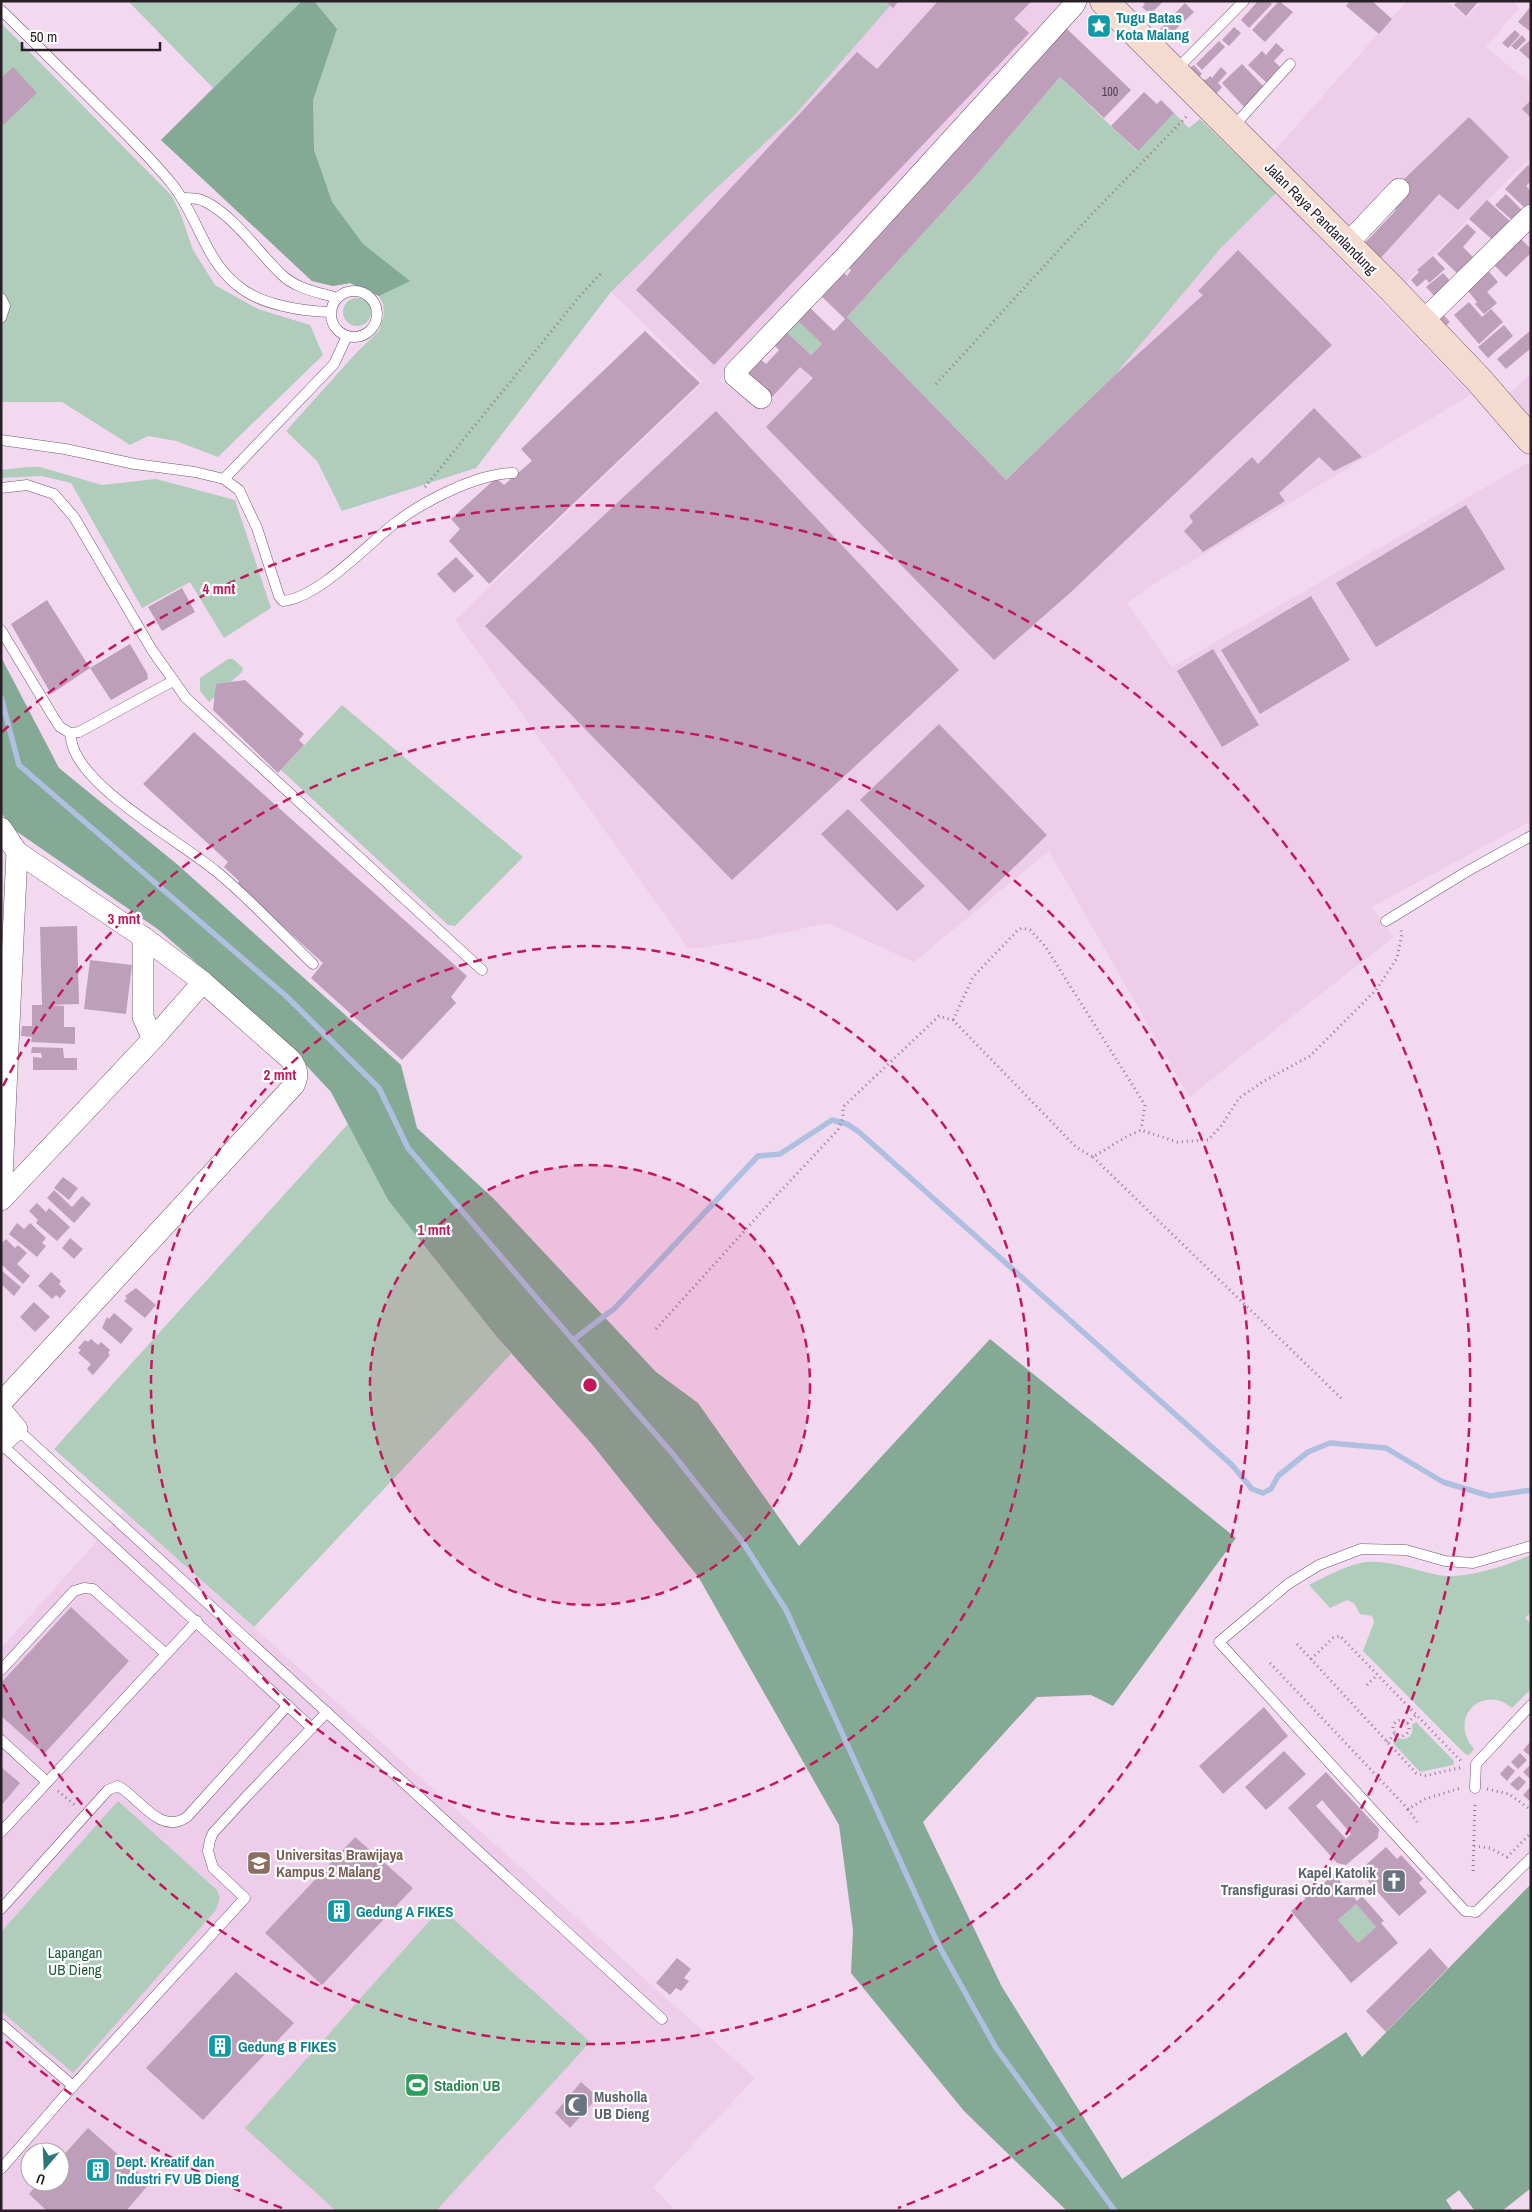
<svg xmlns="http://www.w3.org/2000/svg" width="1532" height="2212" font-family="'Archivo Narrow',sans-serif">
	<rect width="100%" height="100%" fill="#f3d9f0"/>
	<!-- built -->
	<g fill="#edcdea" fill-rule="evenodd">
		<polygon points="899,1 1064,1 841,252 719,381 761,408 847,317 1220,249 1276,193 1471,395 1160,580 1127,603 1172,667 1531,461 1531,821 1372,907 1394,937 1189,1097 1049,851 914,962 828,923 757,939 689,949 455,620 703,382 611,292 707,197 794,116 890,6 893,8"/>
		<polygon points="1407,1 1445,1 1467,18 1482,1 1512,1 1519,8 1486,47 1531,84 1531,157 1402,286 1378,261 1439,194 1412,171 1352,230 1274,151"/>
		<polygon points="1531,374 1531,424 1507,395"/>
		<path d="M124,1511L755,2078L653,2187L676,2211H1V1648ZM30,2152H60V2182H30Z"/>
	</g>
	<!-- green -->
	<g fill="#b0cdbc">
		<polygon points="128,1 884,1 890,6 794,116 707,197 611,292 476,468 342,511 317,461 286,431 357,352 379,331 384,315 383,304 379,296 350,283 333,286 312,281 161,140 213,88"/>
		<polygon points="1,23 172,196 181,215 193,250 215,285 258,309 310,325 323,355 218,457 176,441 148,436 130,445 62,402 1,402"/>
		<polygon points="1060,77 1137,151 1174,113 1189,128 1200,119 1276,193 1220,249 1115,375 1006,480 847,317 980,171"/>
		<circle cx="357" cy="312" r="14"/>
		<polygon points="795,318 822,344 811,355 783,329"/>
		<polygon points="27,467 40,467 102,485 156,479 235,500 271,608 224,638 190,582 142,608 71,483 42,476 1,478 1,470"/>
		<polygon points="228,659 233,659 243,668 242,672 209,702 200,691 200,678"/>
		<polygon points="342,705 523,857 455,926 448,925 281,770"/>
		<polygon points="348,1124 388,1200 511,1354 254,1627 54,1449"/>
		<path d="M1531,1555V1612L1525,1618L1531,1624V1689L1512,1708C1483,1683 1447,1718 1474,1749L1469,1755L1465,1754L1363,1651L1374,1622L1372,1616L1360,1614L1354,1603L1347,1600L1330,1608L1309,1585C1325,1577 1349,1564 1366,1562C1391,1560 1414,1570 1438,1575C1466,1580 1505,1566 1531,1555Z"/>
		<path d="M1416,1722L1454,1761L1453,1765L1420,1772L1393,1743L1398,1738C1408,1742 1414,1735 1412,1725Z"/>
		<polygon points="118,1801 217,1890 220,1898 216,1910 73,2073 1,2011 1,1932"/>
		<polygon points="1356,1904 1376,1927 1358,1943 1338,1920"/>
		<polygon points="441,1908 590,2042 436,2211 336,2211 245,2128"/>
	</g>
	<!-- forest -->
	<g fill="#84a994">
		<polygon points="302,1 314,1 337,29 313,100 314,150 332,202 363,244 410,281 379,296 350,283 333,286 312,281 161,140"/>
		<polygon points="1,657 59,768 178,865 401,1065 417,1128 494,1199 656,1372 698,1403 799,1546 990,1339 1236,1538 1113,1706 1091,1695 1037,1697 923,1822 1002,1987 1122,2179 1346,2032 1362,2057 1531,1884 1531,2188 1502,2211 1475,2211 1459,2190 1446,2200 1453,2211 1067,2211 964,2111 851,1973 853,1930 839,1825 699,1578 591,1443 497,1337 388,1200 331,1092 276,1033 159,930 16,831 1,813"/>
	</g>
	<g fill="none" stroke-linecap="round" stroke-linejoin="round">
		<!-- stream -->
		<g stroke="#aebfe0" stroke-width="5.5">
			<polyline points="1,697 19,765 286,996 379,1088 408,1148 546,1309 672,1453 742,1541 786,1610 938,1944 996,2048 1115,2211"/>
			<polyline points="573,1340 615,1308 758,1156 780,1154 832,1120 847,1124 859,1132 1232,1465 1252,1489 1263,1493 1271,1489 1278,1476 1308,1452 1330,1443 1386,1448 1443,1482 1490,1496 1531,1490"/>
		</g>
	</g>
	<!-- building -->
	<g fill="#bd9fba" fill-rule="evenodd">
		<polygon points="884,1 899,1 893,8"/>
		<polygon points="938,1 1032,1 1014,19 1029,33 714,365 636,290 857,52 877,69"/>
		<polygon points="1142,1 1164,1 1150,14 1142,7 1145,4"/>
		<polygon points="1258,1 1269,1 1272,4 1249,28 1241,20"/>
		<polygon points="1279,1 1293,12 1265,42 1252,30"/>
		<polygon points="1350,1 1372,1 1392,19 1379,34 1346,6"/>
		<polygon points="1458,1 1479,1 1466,16 1454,5"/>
		<polygon points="1185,3 1194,12 1168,37 1160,29"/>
		<polygon points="1531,6 1531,32 1518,22"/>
		<polygon points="1064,26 1131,90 1104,118 1060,77 980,171 847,317 1006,480 1115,375 1203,295 1198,291 1238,250 1332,345 1071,592 994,660 766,427 813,378 800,367 772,397 745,370 758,357 766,364 779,350 771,342 783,329 811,355 822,344 795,318 807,305 834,331 845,319 818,293 840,269 847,276 851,270 845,264"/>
		<polygon points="1234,27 1241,33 1229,46 1222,40"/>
		<polygon points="1515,30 1520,35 1508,48 1502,43"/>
		<polygon points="1522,35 1526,40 1516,50 1511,46"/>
		<polygon points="1531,39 1531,61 1519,50"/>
		<polygon points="1219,41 1225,47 1202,70 1196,64"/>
		<polygon points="1276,43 1284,50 1274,61 1283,70 1269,85 1248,65 1262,51 1266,55"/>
		<polygon points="1242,64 1265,88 1245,108 1222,83"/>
		<polygon points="1194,65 1202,74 1192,83 1184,73"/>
		<polygon points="13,67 37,93 1,127 1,78"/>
		<polygon points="1221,67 1227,73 1218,83 1222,87 1216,94 1197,87 1204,79 1206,80 1210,76 1212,78"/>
		<polygon points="1144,92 1157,104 1161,100 1174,113 1138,151 1111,126"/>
		<polygon points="1531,100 1531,118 1522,109"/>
		<polygon points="1469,117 1509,157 1458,210 1439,194 1378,261 1363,245 1396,210 1391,206 1401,182"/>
		<polygon points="1528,165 1531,168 1531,181 1526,186 1531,191 1531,210 1529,212 1505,189"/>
		<polygon points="1506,194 1523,211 1513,221 1495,205"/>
		<polygon points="1487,200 1514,225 1497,244 1469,219"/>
		<polygon points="1467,224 1476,232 1463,247 1475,259 1460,276 1437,254"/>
		<polygon points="1521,239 1531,249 1531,253 1506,277 1494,265"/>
		<polygon points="1433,256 1445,269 1429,283 1426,279 1417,287 1411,280 1419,272 1417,270"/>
		<polygon points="1484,266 1498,282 1487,292 1497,303 1484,314 1475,304 1477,302 1463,285"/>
		<polygon points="1443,273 1453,284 1436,298 1426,287"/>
		<polygon points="1469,302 1482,317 1491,309 1503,322 1479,344 1454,315"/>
		<polygon points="1440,311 1450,322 1442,329 1432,318"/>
		<polygon points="1504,325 1513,336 1488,358 1478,347"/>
		<polygon points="1531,330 1531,348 1506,369 1497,359"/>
		<polygon points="645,331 700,383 489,584 449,541 460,529 451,519 496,478 504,485 532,461 521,449"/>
		<polygon points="1314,408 1362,457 1334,471 1319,457 1279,493 1285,501 1203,552 1184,531 1193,522 1189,516 1252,457 1258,464"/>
		<polygon points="716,411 959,670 732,880 485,626"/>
		<polygon points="1466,505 1505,569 1376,647 1336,583"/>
		<polygon points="456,557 474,576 454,593 437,574"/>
		<polygon points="182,588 195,612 162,631 148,607"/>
		<polygon points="1311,596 1350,660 1260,714 1221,650"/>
		<polygon points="47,600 90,668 51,694 11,624"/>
		<polygon points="130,644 147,673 148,679 111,700 90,668"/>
		<polygon points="1213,649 1259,725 1222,747 1177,671"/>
		<polygon points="245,680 304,734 299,740 304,745 278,773 213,710 216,684"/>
		<polygon points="939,724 1047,835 969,911 860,800"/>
		<polygon points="194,732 467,976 451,997 456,1003 402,1060 311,978 323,963 237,885 239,881 224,867 228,862 143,784"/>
		<polygon points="848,809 925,886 897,911 821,834"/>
		<polygon points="77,926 79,1004 47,1005 64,1006 64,1027 75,1027 75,1044 31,1042 32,1037 21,1036 22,1026 32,1026 32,1005 42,1005 40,927"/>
		<polygon points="90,960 132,965 126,1014 84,1009"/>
		<polygon points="32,1047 63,1048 64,1058 77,1058 77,1070 33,1070 33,1057 42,1058 41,1053 31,1053"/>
		<polygon points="63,1177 78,1188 69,1200 54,1188"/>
		<polygon points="54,1190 72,1207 82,1196 91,1204 74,1223 47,1198"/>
		<polygon points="37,1203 46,1212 49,1208 70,1227 57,1241 36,1223 38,1220 29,1211"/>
		<polygon points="17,1223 24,1229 30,1223 46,1238 42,1243 46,1246 37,1257 9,1234"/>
		<polygon points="70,1238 83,1249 74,1259 62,1248"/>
		<polygon points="6,1239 15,1248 18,1245 27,1253 17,1264 30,1276 23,1284 1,1264 1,1244"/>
		<polygon points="1,1270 21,1287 14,1296 1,1284"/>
		<polygon points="51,1272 61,1281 59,1284 66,1291 60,1298 56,1295 52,1299 38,1286"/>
		<polygon points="136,1288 156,1305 145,1318 124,1301 127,1298 125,1296"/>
		<polygon points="34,1302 50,1317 35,1332 20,1317"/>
		<polygon points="114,1313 133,1329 121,1344 102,1328 107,1317 109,1319"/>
		<polygon points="91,1339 98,1345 101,1342 110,1350 108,1353 110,1355 93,1375 87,1369 91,1364 78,1353 81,1350 78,1348 85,1340 88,1342"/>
		<polygon points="71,1607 129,1661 44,1754 1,1716 1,1683"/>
		<polygon points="1264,1707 1288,1736 1223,1794 1199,1766"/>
		<polygon points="1531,1741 1531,1757 1523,1750"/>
		<polygon points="1284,1751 1306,1774 1266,1810 1245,1787"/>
		<polygon points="1520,1753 1527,1760 1518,1769 1511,1762"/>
		<polygon points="1531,1764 1531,1780 1523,1772"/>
		<polygon points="1508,1765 1515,1771 1507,1781 1500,1774"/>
		<polygon points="1,1767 20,1783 1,1806"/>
		<path d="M1326,1772L1379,1829L1378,1838L1346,1865L1337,1863L1288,1808ZM1322,1800L1351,1834L1346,1839L1316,1806Z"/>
		<polygon points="1519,1776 1526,1782 1518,1791 1510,1784"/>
		<polygon points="1531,1786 1531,1802 1523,1795"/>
		<polygon points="355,1837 413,1888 322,1985 265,1933"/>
		<polygon points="1386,1847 1397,1859 1401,1855 1423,1879 1419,1883 1427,1892 1399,1916 1359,1871"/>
		<path d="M1334,1874L1357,1901L1362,1896L1384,1921L1381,1923L1398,1943L1351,1983L1291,1911ZM1356,1904L1376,1927L1358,1943L1338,1920Z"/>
		<polygon points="1430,1948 1448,1968 1386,2032 1366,2011"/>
		<polygon points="677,1958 691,1969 684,1978 689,1981 681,1991 676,1988 670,1995 656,1983"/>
		<polygon points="236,1972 294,2023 203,2120 146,2068"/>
		<polygon points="581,2082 598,2097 570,2128 555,2113"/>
		<polygon points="88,2128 150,2183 126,2211 47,2211 29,2194 39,2182 60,2182 60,2159"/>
	</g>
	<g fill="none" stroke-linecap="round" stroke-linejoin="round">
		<defs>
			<g id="lane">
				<path d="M1,10C35,43 68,76 101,109C125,133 150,157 172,184C197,215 205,260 237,285C260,305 301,311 330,312"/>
				<polyline points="1175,71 1244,1"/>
				<polyline points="1232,128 1290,64"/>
				<path d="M183,198C191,198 199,198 206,202C235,217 258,252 281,274C296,289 318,292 337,298"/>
				<circle cx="354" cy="314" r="23"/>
				<polyline points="1,298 5,306 1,318"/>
				<path d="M1,440L65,449L135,464L195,472L224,479L239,490L257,528L279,596L283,601C318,598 367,545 395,523C424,501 476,474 513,473"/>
				<polyline points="224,479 334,364 347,336"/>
				<polyline points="1,488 27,485 54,494 74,517 152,650 186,698 482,970"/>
				<polyline points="1,630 54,718 60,727 70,733 79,732 173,681"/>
				<path d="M70,733C71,740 72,746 75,752C95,795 178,840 217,872C251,900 281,933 313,964"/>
				<polyline points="1386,921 1466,872 1531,836"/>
				<polyline points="17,1429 662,2019"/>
				<polyline points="1,1444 312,1728"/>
				<polyline points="1531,1546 1473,1563 1445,1561 1406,1550 1361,1549 1319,1565 1288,1584 1219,1642 1465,1911 1476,1912 1531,1858"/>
				<polyline points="1,1670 74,1591 84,1588 93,1589 166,1654"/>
				<polyline points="1,1740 47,1782"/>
				<polyline points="1475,1788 1476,1764 1531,1705"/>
				<polyline points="1,1832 197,1621"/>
				<path d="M1,1909L108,1790L118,1786C139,1797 160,1836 187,1817L288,1705"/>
				<polyline points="1,2024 73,2086"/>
				<polyline points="1,2169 73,2086 245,1898 213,1868 208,1851 210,1840 213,1833 245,1798 327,1712"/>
			</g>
			<g id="street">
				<polyline points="1347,244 1399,189"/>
				<polyline points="1423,321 1531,215"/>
				<polyline points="761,398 735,376 735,372 844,258 1074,5 1076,1"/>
				<path d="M1,828L17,852L143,937L203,982L290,1059C297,1067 299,1075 294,1085L1,1403"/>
				<polyline points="143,937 143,1017 153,1039"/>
				<polyline points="1,1198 17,852"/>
				<polyline points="1,1200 153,1039 203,982"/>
				<polyline points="1,1410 17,1429 1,1443"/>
			</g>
			<polyline id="secondary" points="1104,1 1390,287 1478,379 1531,440"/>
		</defs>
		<!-- lane casing -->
		<use href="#lane" stroke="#6d576b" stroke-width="11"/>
		<!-- street casing -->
		<use href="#street" stroke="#6d576b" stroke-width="22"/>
		<!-- secondary casing -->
		<use href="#secondary" stroke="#6d576b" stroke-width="29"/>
		<!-- path -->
		<g stroke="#907e8e" stroke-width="3" stroke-dasharray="1 4" stroke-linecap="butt">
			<polyline points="936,384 1092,214 1188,115"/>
			<polyline points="425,487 580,296 603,271"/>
			<polyline points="953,1020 973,977 1018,930 1022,928 1030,930 1045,946 1145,1105 1141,1130"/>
			<polyline points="1093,1157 1344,1401"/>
			<polyline points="656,1329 774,1198 838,1130 843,1118 843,1107 939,1016 953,1020 1076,1147 1093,1157 1126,1137 1141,1130 1177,1142 1208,1140 1222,1125 1239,1098 1264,1081 1310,1056 1376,990 1397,958 1402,934 1400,927"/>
			<polyline points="1297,1644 1416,1773 1424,1776 1463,1767"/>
			<polyline points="1311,1659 1333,1638 1340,1636 1462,1762"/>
			<polyline points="1270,1663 1408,1809 1425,1799 1461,1788"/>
			<polyline points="1367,1685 1377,1675"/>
			<circle cx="1401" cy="1728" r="8"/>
			<polyline points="1407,1723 1416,1715"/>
			<polyline points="1387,1742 1395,1734"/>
			<polyline points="1487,1789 1509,1794 1531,1810"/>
			<polyline points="58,1791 76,1806"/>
			<polyline points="1408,1809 1417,1822"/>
			<polyline points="1474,1846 1490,1848 1507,1857 1531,1833"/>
			<polyline points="1473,1871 1475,1801"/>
		</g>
		<!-- lane -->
		<use href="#lane" stroke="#fff" stroke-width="10"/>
		<!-- street -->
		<use href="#street" stroke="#fff" stroke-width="21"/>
		<!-- secondary -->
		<use href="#secondary" stroke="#f4dacf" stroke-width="28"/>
	</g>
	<!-- distance rings -->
	<circle cx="590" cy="1385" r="220" fill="#c2185b" fill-opacity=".12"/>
	<g fill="none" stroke="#c2185b" stroke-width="2.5" stroke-dasharray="9 6">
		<circle cx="590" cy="1385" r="220"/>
		<circle cx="590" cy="1385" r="439"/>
		<path d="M3 1086A659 659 0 1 1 3 1684"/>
		<path d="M282 2208A879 879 0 0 1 2 2038M2 732A879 879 0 1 1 898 2208"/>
	</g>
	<!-- icons -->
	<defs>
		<symbol id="sight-square" viewBox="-11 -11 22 22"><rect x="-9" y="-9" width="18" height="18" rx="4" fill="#0f9aa8" stroke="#fff"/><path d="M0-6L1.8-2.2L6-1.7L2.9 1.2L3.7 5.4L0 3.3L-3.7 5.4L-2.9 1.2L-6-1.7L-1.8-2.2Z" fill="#fff"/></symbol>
		<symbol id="university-square" viewBox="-11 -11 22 22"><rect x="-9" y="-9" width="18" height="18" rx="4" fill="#8d6e63" stroke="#fff"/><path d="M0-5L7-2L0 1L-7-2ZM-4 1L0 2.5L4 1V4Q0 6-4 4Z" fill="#fff"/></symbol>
		<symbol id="church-square" viewBox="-11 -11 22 22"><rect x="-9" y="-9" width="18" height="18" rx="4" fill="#6b7280" stroke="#fff"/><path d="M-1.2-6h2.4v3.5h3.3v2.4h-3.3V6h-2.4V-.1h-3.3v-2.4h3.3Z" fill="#fff"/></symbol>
		<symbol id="building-square" viewBox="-11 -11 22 22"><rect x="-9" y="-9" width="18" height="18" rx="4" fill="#0f9aa8" stroke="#fff"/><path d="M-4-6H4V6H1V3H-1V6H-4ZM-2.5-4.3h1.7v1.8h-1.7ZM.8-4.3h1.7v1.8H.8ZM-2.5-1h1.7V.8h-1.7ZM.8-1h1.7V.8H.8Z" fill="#fff"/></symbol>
		<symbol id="stadium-square" viewBox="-11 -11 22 22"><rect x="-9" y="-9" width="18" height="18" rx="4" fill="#2e9e5b" stroke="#fff"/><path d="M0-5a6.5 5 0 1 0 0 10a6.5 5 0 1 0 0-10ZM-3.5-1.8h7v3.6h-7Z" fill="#fff"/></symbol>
		<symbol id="mosque-square" viewBox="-11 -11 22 22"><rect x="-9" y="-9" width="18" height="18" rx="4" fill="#6b7280" stroke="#fff"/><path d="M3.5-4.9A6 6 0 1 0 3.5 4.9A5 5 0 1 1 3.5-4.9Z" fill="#fff"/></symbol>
	</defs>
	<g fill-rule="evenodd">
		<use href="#sight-square" x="1085" y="12" width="28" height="28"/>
		<use href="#university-square" x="245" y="1849" width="28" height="28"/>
		<use href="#church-square" x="1380" y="1867" width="28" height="28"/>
		<use href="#building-square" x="325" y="1897" width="28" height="28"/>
		<use href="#building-square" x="206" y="2032" width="28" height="28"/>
		<use href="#stadium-square" x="403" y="2071" width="28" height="28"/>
		<use href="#mosque-square" x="562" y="2091" width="28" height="28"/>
		<use href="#building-square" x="84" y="2156" width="28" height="28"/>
	</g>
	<g text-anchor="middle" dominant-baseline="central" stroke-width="4.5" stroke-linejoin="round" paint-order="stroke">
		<!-- number labels -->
		<g font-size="12" fill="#4c3e4b">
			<text x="1110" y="92">100</text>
		</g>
		<!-- culture labels -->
		<g font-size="15" font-weight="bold" fill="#0d838f" stroke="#fff" text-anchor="start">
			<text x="1116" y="17">Tugu Batas<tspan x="1116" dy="17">Kota Malang</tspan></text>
			<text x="356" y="1911">Gedung A FIKES</text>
			<text x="238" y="2046">Gedung B FIKES</text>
			<text x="116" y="2161">Dept. Kreatif dan<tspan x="116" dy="17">Industri FV UB Dieng</tspan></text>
		</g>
		<!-- street labels -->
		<g font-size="15" fill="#271e26" stroke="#fff">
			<text transform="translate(1321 218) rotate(45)">Jalan Raya Pandanlandung</text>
		</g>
		<!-- education labels -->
		<g font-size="15" font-weight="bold" fill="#785e54" stroke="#fff" text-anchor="start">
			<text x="276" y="1854">Universitas Brawijaya<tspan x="276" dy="17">Kampus 2 Malang</tspan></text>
		</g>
		<!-- worship labels -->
		<g font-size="15" font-weight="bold" fill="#5b616d" stroke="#fff" text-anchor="end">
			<text x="1376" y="1872">Kapel Katolik<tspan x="1376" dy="17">Transfigurasi Ordo Karmel</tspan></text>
			<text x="594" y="2096" text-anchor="start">Musholla<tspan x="594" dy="17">UB Dieng</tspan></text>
		</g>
		<!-- park labels -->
		<g font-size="15" fill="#1f5e41" stroke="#fff">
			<text x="75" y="1952">Lapangan<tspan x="75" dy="17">UB Dieng</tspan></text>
		</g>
		<!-- leisure labels -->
		<g font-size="15" font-weight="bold" fill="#27864d" stroke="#fff" text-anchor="start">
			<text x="434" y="2085">Stadion UB</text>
		</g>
	</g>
	<circle cx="590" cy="1385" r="8" fill="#c2185b" stroke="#fff" stroke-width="2.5"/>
	<g font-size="15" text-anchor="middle" font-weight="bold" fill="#c2185b" stroke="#fff" stroke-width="4.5" stroke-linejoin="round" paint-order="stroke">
		<text x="219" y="594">4 mnt</text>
		<text x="124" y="924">3 mnt</text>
		<text x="280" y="1080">2 mnt</text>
		<text x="434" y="1235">1 mnt</text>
	</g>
	<!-- border -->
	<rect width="1532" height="2212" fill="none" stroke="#271e26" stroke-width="5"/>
	<!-- north arrow -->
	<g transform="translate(45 2167) rotate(199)"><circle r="24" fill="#ffffff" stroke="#a9a5a8"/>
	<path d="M0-4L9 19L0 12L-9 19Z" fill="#2d777a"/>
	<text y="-8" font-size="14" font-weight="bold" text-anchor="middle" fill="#271e26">U</text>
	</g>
	<!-- scale -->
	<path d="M22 42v8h138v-8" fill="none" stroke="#271e26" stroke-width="2.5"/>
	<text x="30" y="42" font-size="15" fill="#271e26" stroke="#ffffff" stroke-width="4" paint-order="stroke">50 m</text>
</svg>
